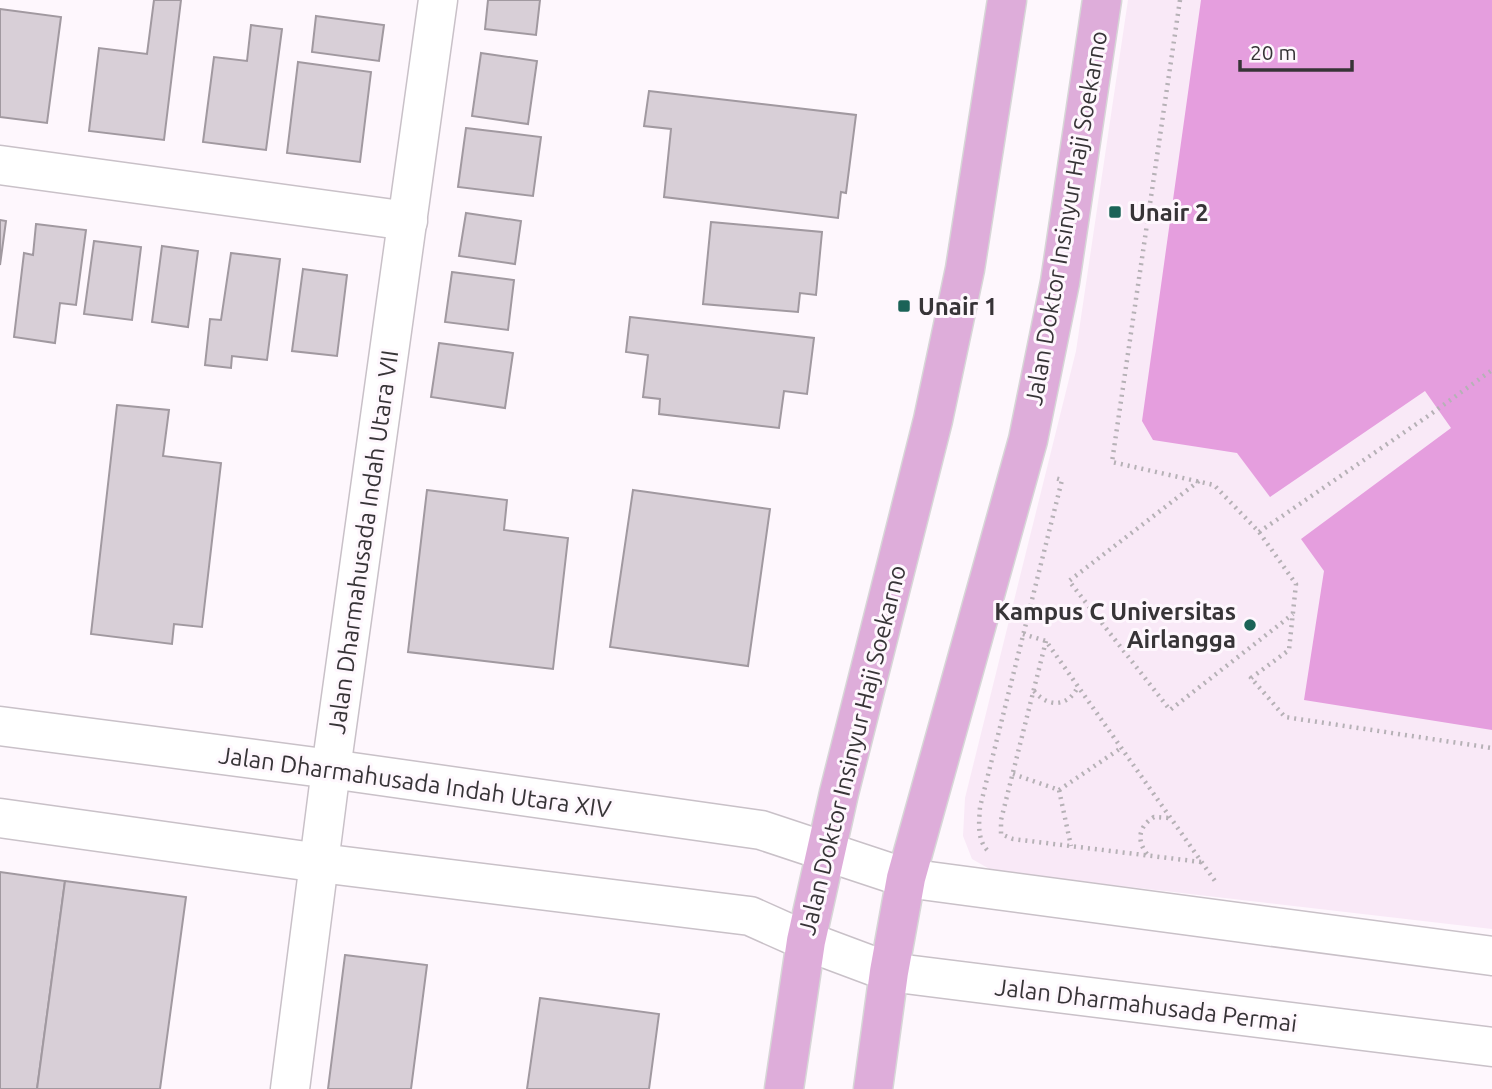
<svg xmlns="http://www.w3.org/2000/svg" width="1492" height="1089" font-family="Ubuntu,sans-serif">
	<rect width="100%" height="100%" fill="#fef7fd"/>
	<!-- built -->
	<polygon fill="#f9e9f7" points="1128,0 1492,0 1492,929 993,871 972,859 963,836 965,798 1076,351"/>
	<!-- water -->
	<polygon fill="#e59ede" points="1201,0 1492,0 1492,730 1304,700 1324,571 1301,539 1451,428 1425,391 1270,497 1237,453 1153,440 1142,421"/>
	<!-- building -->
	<g fill="#d8cfd7" stroke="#a199a0" stroke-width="2">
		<polygon points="154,0 181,0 164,140 89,131 99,48 147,54"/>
		<polygon points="488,0 540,0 536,35 485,29"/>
		<polygon points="0,9 61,17 47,123 0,117"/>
		<polygon points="316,16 384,25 379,61 312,52"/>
		<polygon points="251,25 282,29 266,150 203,142 214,57 247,61"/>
		<polygon points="481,53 537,61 528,124 472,116"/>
		<polygon points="298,62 371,72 360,162 287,153"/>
		<polygon points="649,91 856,115 846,193 841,192 838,218 664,197 671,129 644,126"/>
		<polygon points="466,128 541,137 533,196 458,187"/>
		<polygon points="466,213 521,221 515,264 459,256"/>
		<polygon points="0,220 6,221 0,265"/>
		<polygon points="711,222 822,232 816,295 800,293 798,312 703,304"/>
		<polygon points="36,224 86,230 76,305 60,303 55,343 14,337 24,253 33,255"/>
		<polygon points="94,241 141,247 132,320 84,314"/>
		<polygon points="162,246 198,251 188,327 152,322"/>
		<polygon points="231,253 280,259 267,360 232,356 231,368 205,365 210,319 221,320"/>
		<polygon points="303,269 347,275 337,356 292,351"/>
		<polygon points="452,272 514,280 508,330 445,322"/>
		<polygon points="630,317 814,338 807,394 784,391 779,428 659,414 660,399 643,397 648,355 626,352"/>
		<polygon points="439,343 513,353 505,408 431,397"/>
		<polygon points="117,405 169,410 163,456 221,463 202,627 174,624 172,644 91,634"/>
		<polygon points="427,490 507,500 504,530 568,538 553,669 408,652"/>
		<polygon points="633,490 770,509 748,666 610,647"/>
		<polygon points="0,872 65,881 37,1089 0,1089"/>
		<polygon points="65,881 186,897 160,1089 37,1089"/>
		<polygon points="345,955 427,965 411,1089 328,1089"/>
		<polygon points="540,998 659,1014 649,1089 527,1089"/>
	</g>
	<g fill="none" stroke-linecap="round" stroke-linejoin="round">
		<defs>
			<g id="minor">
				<polyline points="0,165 408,221"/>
				<polyline points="0,726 331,769 761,830 906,878 1492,956"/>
				<polyline points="0,818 320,863 750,916 806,941 889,972 1492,1047"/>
				<polyline points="290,1089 331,769 438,0"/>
			</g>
			<g id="primary">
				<polyline points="784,1089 806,941 839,793 933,420 965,269 1007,0"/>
				<polyline points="873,1089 889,972 906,878 1028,440 1060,282 1102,0"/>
			</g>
		</defs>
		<!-- minor casing -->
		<use href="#minor" stroke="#c9c1c8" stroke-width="41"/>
		<!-- primary casing -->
		<use href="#primary" stroke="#d7d6d7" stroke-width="41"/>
		<!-- path -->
		<g stroke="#b6b1b6" stroke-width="4.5" stroke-dasharray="2 5" stroke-linecap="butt">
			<polyline points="1180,0 1112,462 1214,485 1259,532 1296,584 1289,650 1251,678 1285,717 1492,748"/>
			<polyline points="1199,481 1069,581 1170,710 1293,614"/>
			<polyline points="1259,532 1428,416 1492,370"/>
			<polyline points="1023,634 1046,641 1215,881"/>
			<polyline points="1046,641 1001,820 1001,834 1013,839 1201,862"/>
			<path d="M1034,691C1048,708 1069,707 1078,686"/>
			<polyline points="1013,774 1059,790 1071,846"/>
			<polyline points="1059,790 1121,748"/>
			<path d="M987,850C977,839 979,822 980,807L1062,480L1055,478"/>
			<path d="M1147,854C1136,840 1139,826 1154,817L1169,818"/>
		</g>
		<!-- minor -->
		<use href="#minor" stroke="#fff" stroke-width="38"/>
		<!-- primary -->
		<use href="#primary" stroke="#deadda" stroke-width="38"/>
	</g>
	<!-- markers -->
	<g fill="#1b6357" stroke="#fef7fd" stroke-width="2.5">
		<rect x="1108" y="205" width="14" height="14" rx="3.5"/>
		<rect x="897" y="299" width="14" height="14" rx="3.5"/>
		<circle cx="1250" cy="625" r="7"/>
	</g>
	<g text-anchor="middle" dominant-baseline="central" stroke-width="6" stroke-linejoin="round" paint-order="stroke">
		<!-- poi labels -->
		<g font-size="24" font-weight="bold" fill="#373437" stroke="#fef7fd" text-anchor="start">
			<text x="1129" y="212">Unair 2</text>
			<text x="918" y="306">Unair 1</text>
			<text x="1236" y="611" text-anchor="end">Kampus C Universitas<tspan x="1236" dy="28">Airlangga</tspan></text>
		</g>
		<!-- street labels -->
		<g font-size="24" fill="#373437" stroke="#fef7fd">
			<text transform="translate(1066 218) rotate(-80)">Jalan Doktor Insinyur Haji Soekarno</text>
			<text transform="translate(363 542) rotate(-82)">Jalan Dharmahusada Indah Utara VII</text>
			<text transform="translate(852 750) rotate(-76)">Jalan Doktor Insinyur Haji Soekarno</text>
			<text transform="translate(415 782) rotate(8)">Jalan Dharmahusada Indah Utara XIV</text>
			<text transform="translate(1146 1005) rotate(7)">Jalan Dharmahusada Permai</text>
		</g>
	</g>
	<!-- scale -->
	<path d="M1240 60v10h112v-10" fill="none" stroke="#373437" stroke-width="3.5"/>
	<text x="1250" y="60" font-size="21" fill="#373437" stroke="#fef7fd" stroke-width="5" paint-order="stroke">20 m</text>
</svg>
